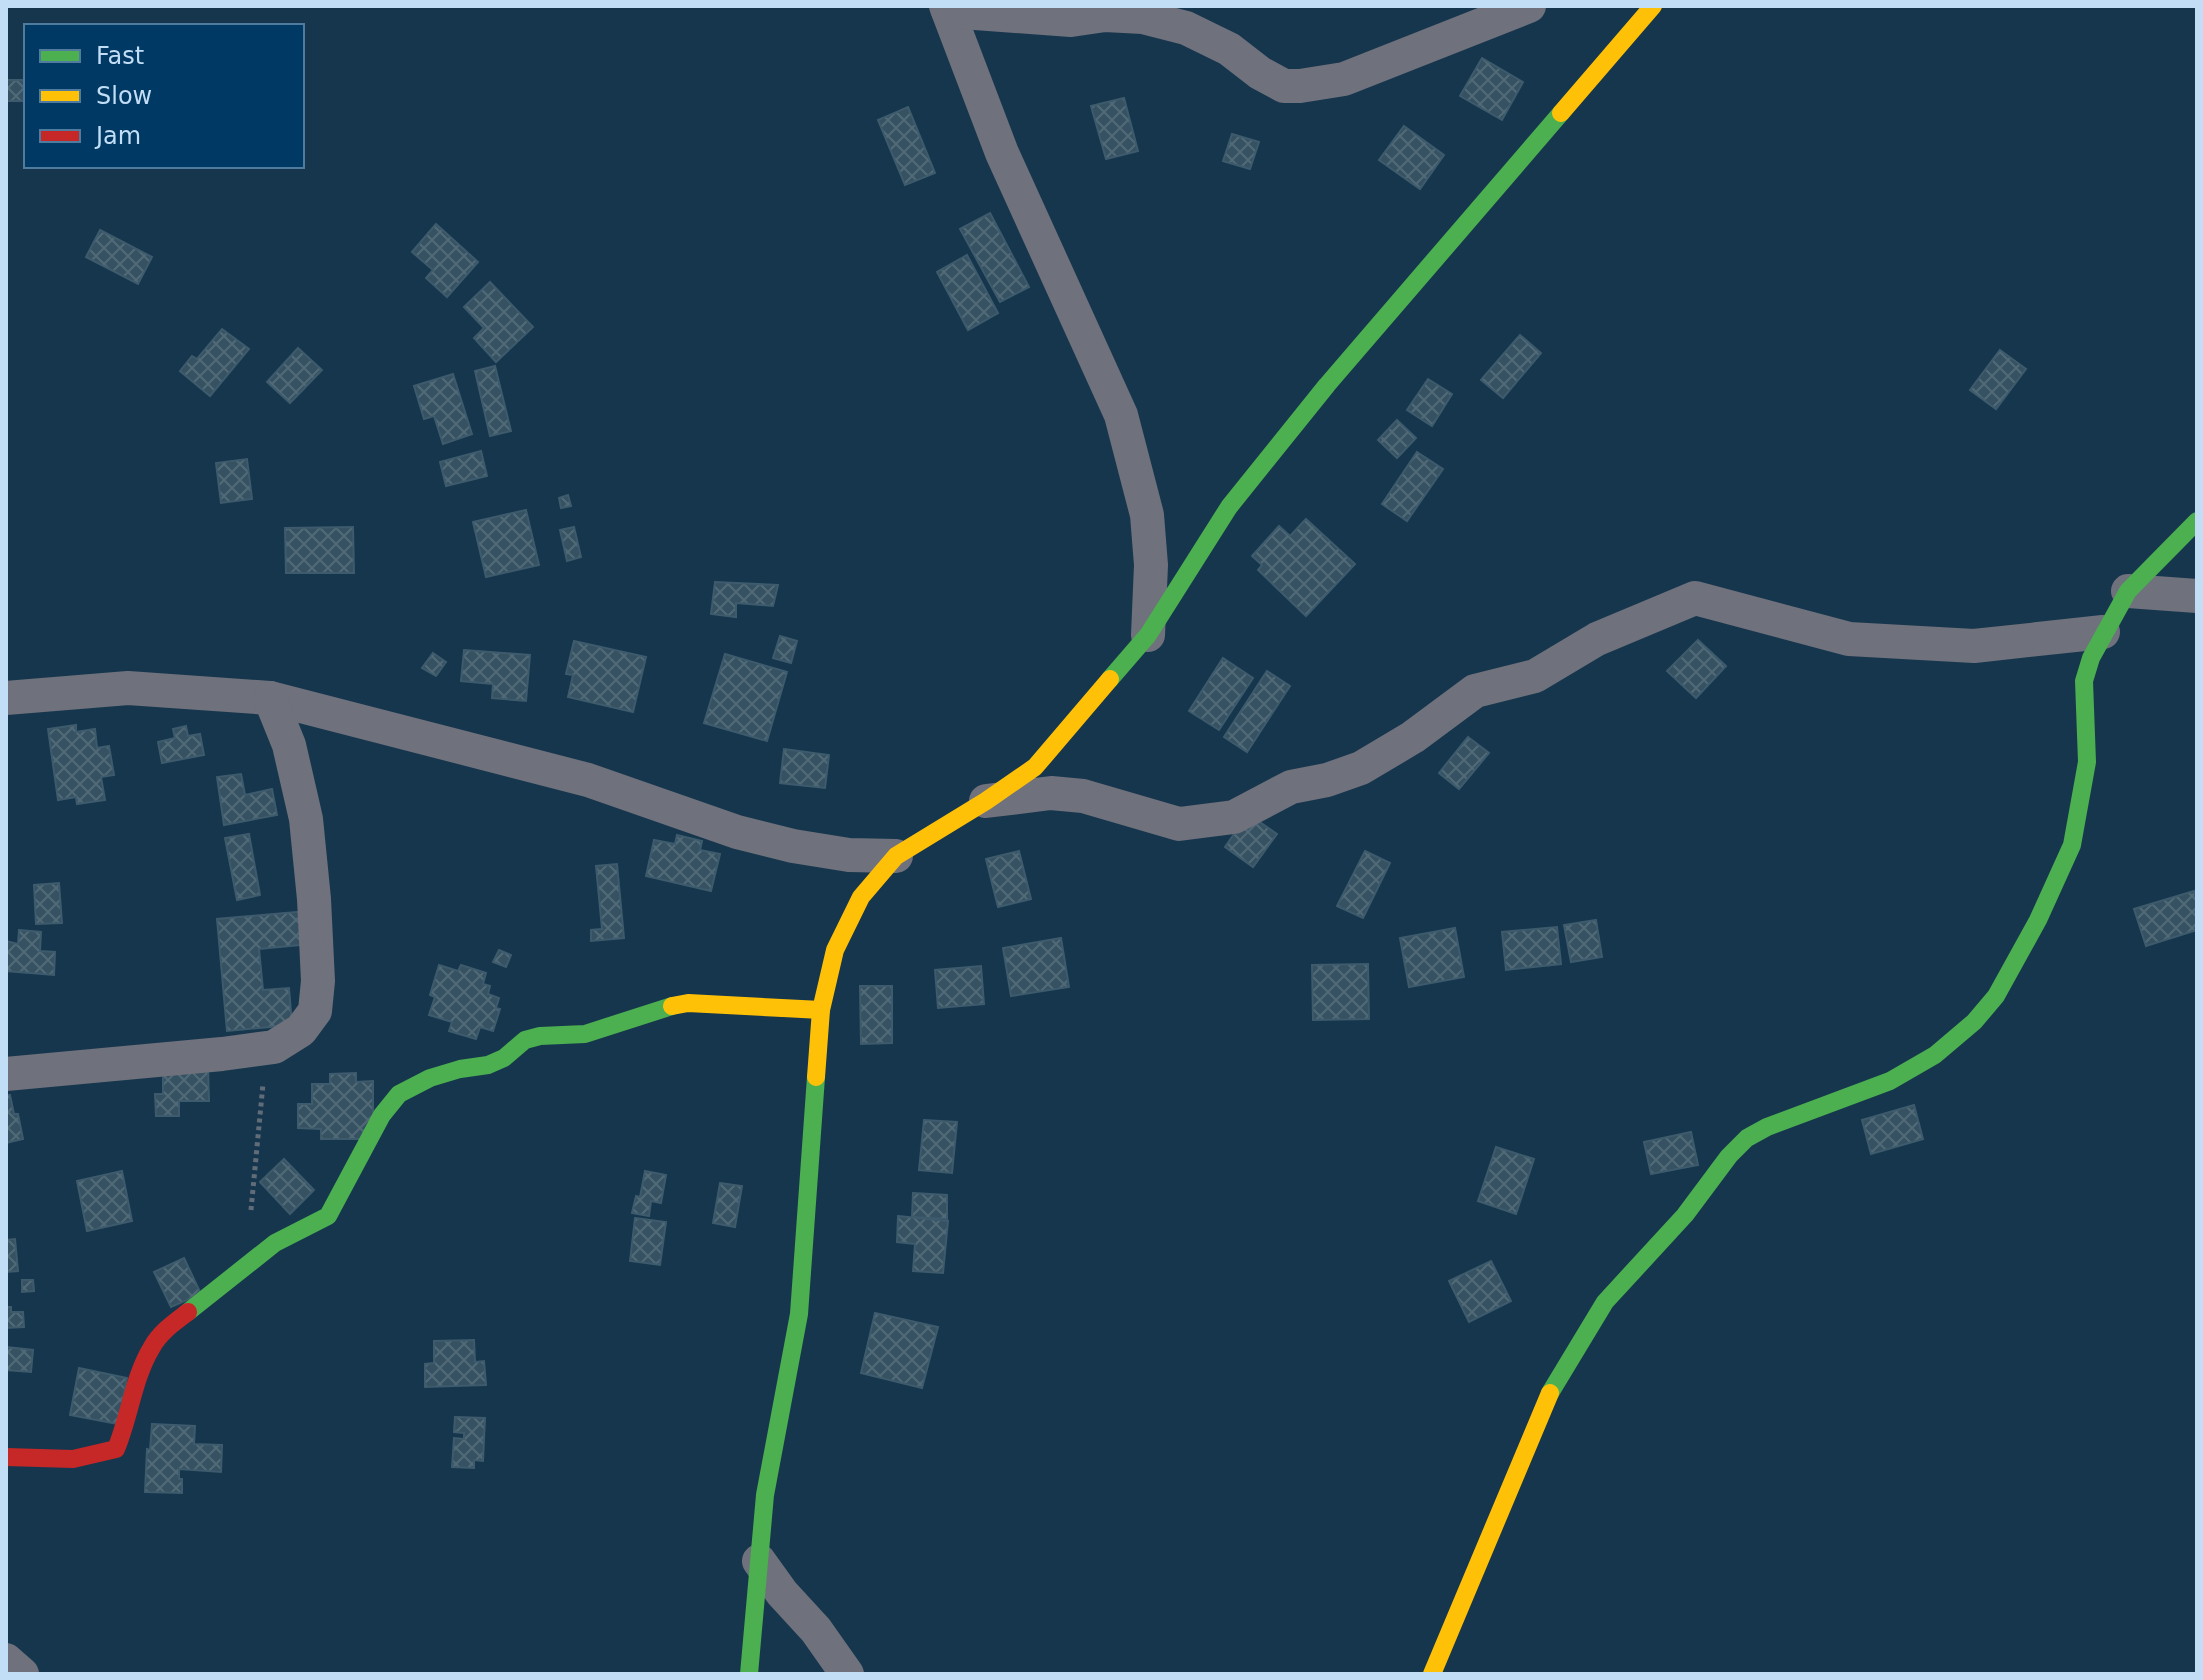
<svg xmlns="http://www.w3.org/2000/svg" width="2203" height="1680" font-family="'DejaVu Sans',sans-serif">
	<defs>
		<pattern id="building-cross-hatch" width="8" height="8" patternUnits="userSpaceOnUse" patternTransform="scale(2)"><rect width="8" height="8" fill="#365161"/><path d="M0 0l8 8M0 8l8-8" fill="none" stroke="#516a78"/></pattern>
	</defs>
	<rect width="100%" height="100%" fill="#16364d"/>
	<!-- building -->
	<g fill="url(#building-cross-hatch)" stroke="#3d5b6c" stroke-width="2">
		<polygon points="1482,58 1523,82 1502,120 1460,96"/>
		<polygon points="6,80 26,80 26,120 25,101 6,101"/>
		<polygon points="1124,98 1138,151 1106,159 1091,106"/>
		<polygon points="908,107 935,173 905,185 878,120"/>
		<polygon points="1404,126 1444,155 1420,189 1379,160"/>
		<polygon points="1232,134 1259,142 1250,169 1223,161"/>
		<polygon points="990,213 1029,287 1000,302 960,229"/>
		<polygon points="436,224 478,262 447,297 426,278 433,270 412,252"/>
		<polygon points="100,230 152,257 138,284 86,257"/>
		<polygon points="967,255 998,313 968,330 937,272"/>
		<polygon points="490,282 533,327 496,362 474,338 484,328 464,307"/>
		<polygon points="222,329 249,349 210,396 180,371 192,356 197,359"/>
		<polygon points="1520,335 1541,353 1503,398 1481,380"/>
		<polygon points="298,348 322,370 290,403 267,382"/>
		<polygon points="2000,350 2026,369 1996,409 1970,390"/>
		<polygon points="495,366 511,431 490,436 475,371"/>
		<polygon points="453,374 472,434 443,444 434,416 424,419 414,386"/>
		<polygon points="1428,379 1452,394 1432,426 1407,410"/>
		<polygon points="1397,420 1416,438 1397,458 1378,440"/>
		<polygon points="481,451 487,476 446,486 440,462"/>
		<polygon points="1417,452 1443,469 1407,521 1382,504"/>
		<polygon points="247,459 252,499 221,503 216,463"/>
		<polygon points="568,495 571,506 561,508 559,498"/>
		<polygon points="526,510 539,565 486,577 473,522"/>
		<polygon points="1306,519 1355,564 1306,616 1258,570 1262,565 1252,556 1279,526 1290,536"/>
		<polygon points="353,527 354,573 286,573 285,528"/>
		<polygon points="574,527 581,557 567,561 560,530"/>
		<polygon points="715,582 778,585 773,606 736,603 736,617 711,614"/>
		<polygon points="780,636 797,641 791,663 773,658"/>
		<polygon points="1698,640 1726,666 1696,698 1667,671"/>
		<polygon points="574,641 646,657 633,712 568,697 573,675 566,674"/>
		<polygon points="464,650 530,655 526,701 492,698 493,684 461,681"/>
		<polygon points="433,653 446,662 436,676 422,668"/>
		<polygon points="725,654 787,672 767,741 704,723"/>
		<polygon points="1223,658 1253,678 1219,730 1189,711"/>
		<polygon points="1267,671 1290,686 1247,752 1224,737"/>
		<polygon points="76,725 76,732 95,729 97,748 109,746 114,775 101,777 105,800 77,804 76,797 58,800 48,729"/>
		<polygon points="186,726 188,736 200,734 204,755 162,763 158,742 175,738 173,729"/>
		<polygon points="1468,737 1489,753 1459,789 1439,773"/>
		<polygon points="784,749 829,755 825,788 780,783"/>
		<polygon points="241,774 245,795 272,789 277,815 224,825 217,777"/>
		<polygon points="1248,814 1277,834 1253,867 1225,847"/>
		<polygon points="249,834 260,895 237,900 225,838"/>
		<polygon points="677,835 702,841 700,850 720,854 711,891 646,876 654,840 675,844"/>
		<polygon points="1019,851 1031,899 998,907 986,859"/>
		<polygon points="1365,851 1390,863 1363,918 1337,906"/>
		<polygon points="617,864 624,938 591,941 591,930 602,929 596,866"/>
		<polygon points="59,883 62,923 36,924 34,885"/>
		<polygon points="2194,891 2197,899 2197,930 2146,946 2134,909"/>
		<polygon points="307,911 310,944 259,949 263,990 289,988 292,1025 227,1031 217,919"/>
		<polygon points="1596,920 1602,957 1571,962 1564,925"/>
		<polygon points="1557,927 1561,964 1506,970 1502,932"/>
		<polygon points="1455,928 1464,977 1409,987 1400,938"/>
		<polygon points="19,930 41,932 40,951 55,952 54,975 6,971 6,941 18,944"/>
		<polygon points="1061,938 1069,987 1011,996 1003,948"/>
		<polygon points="499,950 511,955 506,967 493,962"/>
		<polygon points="1368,964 1369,1019 1313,1020 1312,965"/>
		<polygon points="439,965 458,971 461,965 486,973 483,984 490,986 488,994 499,998 496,1008 500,1009 493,1031 480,1027 476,1039 449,1031 452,1022 429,1015 435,997 430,995"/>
		<polygon points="981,966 984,1004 938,1008 935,970"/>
		<polygon points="860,986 892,986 892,1043 861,1044"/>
		<polygon points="163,1066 208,1066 209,1101 179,1101 179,1116 156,1116 155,1094 163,1094"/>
		<polygon points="356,1073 356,1082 373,1081 373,1125 361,1139 321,1139 321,1129 298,1128 298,1104 312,1104 312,1084 330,1084 330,1074"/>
		<polygon points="6,1095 10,1095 14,1114 18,1114 23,1139 6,1143"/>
		<polygon points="1914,1105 1923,1139 1871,1154 1862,1120"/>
		<polygon points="924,1120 957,1122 952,1173 919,1170"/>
		<polygon points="1691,1132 1698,1165 1651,1174 1644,1142"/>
		<polygon points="1496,1147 1534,1159 1516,1214 1478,1201"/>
		<polygon points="284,1159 314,1190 290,1214 260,1182"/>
		<polygon points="122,1171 132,1221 87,1231 77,1181"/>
		<polygon points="645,1171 666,1175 661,1203 651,1201 649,1216 632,1213 636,1196 640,1197"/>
		<polygon points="720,1183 742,1186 735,1227 713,1223"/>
		<polygon points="913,1193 947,1195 947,1219 912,1217"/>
		<polygon points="898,1216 948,1221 943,1273 913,1271 915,1244 897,1242"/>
		<polygon points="635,1218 666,1222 660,1265 630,1261"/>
		<polygon points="15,1239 18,1271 6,1272 6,1240"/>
		<polygon points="184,1258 201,1294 171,1307 154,1272"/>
		<polygon points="1491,1261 1511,1301 1469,1322 1449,1281"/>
		<polygon points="22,1280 33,1280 34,1291 22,1292"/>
		<polygon points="6,1307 11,1307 11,1312 23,1312 24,1327 6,1328"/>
		<polygon points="875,1313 938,1327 922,1388 861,1373"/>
		<polygon points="474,1340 475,1362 484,1361 486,1385 425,1387 425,1364 434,1363 434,1341"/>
		<polygon points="6,1347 33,1350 31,1372 6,1370"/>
		<polygon points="79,1368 127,1378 118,1424 70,1415"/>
		<polygon points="455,1417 485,1418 483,1461 474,1460 474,1468 452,1467 454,1438 464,1439 464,1433 454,1432"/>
		<polygon points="152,1424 195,1426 194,1444 222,1445 221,1472 179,1469 179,1479 182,1479 182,1493 145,1492 147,1449 150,1450"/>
	</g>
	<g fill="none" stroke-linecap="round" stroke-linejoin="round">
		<!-- path -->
		<polyline stroke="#616c79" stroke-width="5" stroke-dasharray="4 4" stroke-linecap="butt" points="251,1210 263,1084"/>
		<!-- street -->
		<g stroke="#6f717c" stroke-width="34">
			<polyline points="946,6 1002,153 1121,415 1147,515 1151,565 1148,635"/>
			<polyline points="948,11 1071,20 1105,15 1143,17 1186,28 1229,49 1260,73 1284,86 1300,86 1344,79 1529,6"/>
			<polyline points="2128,591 2197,596"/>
			<polyline points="6,698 128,688 270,698 588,780 737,832 793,846 849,855 896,856"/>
			<polyline points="986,801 1051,793 1083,796 1179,824 1234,817 1291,787 1327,780 1361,768 1413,737 1475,691 1535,676 1597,639 1695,598 1849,639 1974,646 2103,632"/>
			<polyline points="6,1074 222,1054 274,1047 301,1030 315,1011 318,981 314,899 306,819 289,745 270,698"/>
			<polyline points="759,1561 782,1593 816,1630 847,1674"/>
			<polyline points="6,1660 22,1674"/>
		</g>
		<!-- fast -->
		<g stroke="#4caf50" stroke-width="18">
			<polyline points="1110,679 1148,635 1229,507 1327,385 1561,113"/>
			<polyline points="188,1312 275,1243 328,1216 382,1115 399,1094 430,1078 460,1069 488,1065 504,1058 525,1040 540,1036 585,1034 672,1006"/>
			<polyline points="1550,1393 1605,1302 1685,1215 1729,1156 1747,1138 1767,1127 1890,1081 1935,1055 1974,1022 1996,996 2038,920 2072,845 2087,762 2084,681 2091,658 2128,591 2197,521"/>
			<polyline points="749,1674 765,1495 799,1314 816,1077"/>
		</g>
		<!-- slow -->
		<g stroke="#ffc107" stroke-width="18">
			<polyline points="1561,113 1653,6"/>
			<polyline points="672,1006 688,1003 821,1010"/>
			<polyline points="816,1077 821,1010 835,950 861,897 896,856 986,801 1035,767 1110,679"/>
			<polyline points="1432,1674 1550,1393"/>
		</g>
		<!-- jam -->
		<path stroke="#c62828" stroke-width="18" d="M6,1457L73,1459L116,1449C130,1416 133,1378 152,1347C160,1332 175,1322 188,1312"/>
	</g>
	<!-- border -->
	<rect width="2203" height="1680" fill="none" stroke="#c2ddf6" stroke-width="16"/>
	<!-- legend -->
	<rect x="24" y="24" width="280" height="144" fill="#003963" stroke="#4e7b9e" stroke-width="2"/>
	<rect x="40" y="50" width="40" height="12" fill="#4caf50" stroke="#4e7b9e" stroke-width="2"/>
	<text x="96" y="64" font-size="24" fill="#c2ddf6">Fast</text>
	<rect x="40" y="90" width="40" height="12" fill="#ffc107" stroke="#4e7b9e" stroke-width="2"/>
	<text x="96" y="104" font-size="24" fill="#c2ddf6">Slow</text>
	<rect x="40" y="130" width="40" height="12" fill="#c62828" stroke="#4e7b9e" stroke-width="2"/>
	<text x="96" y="144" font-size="24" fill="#c2ddf6">Jam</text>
</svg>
